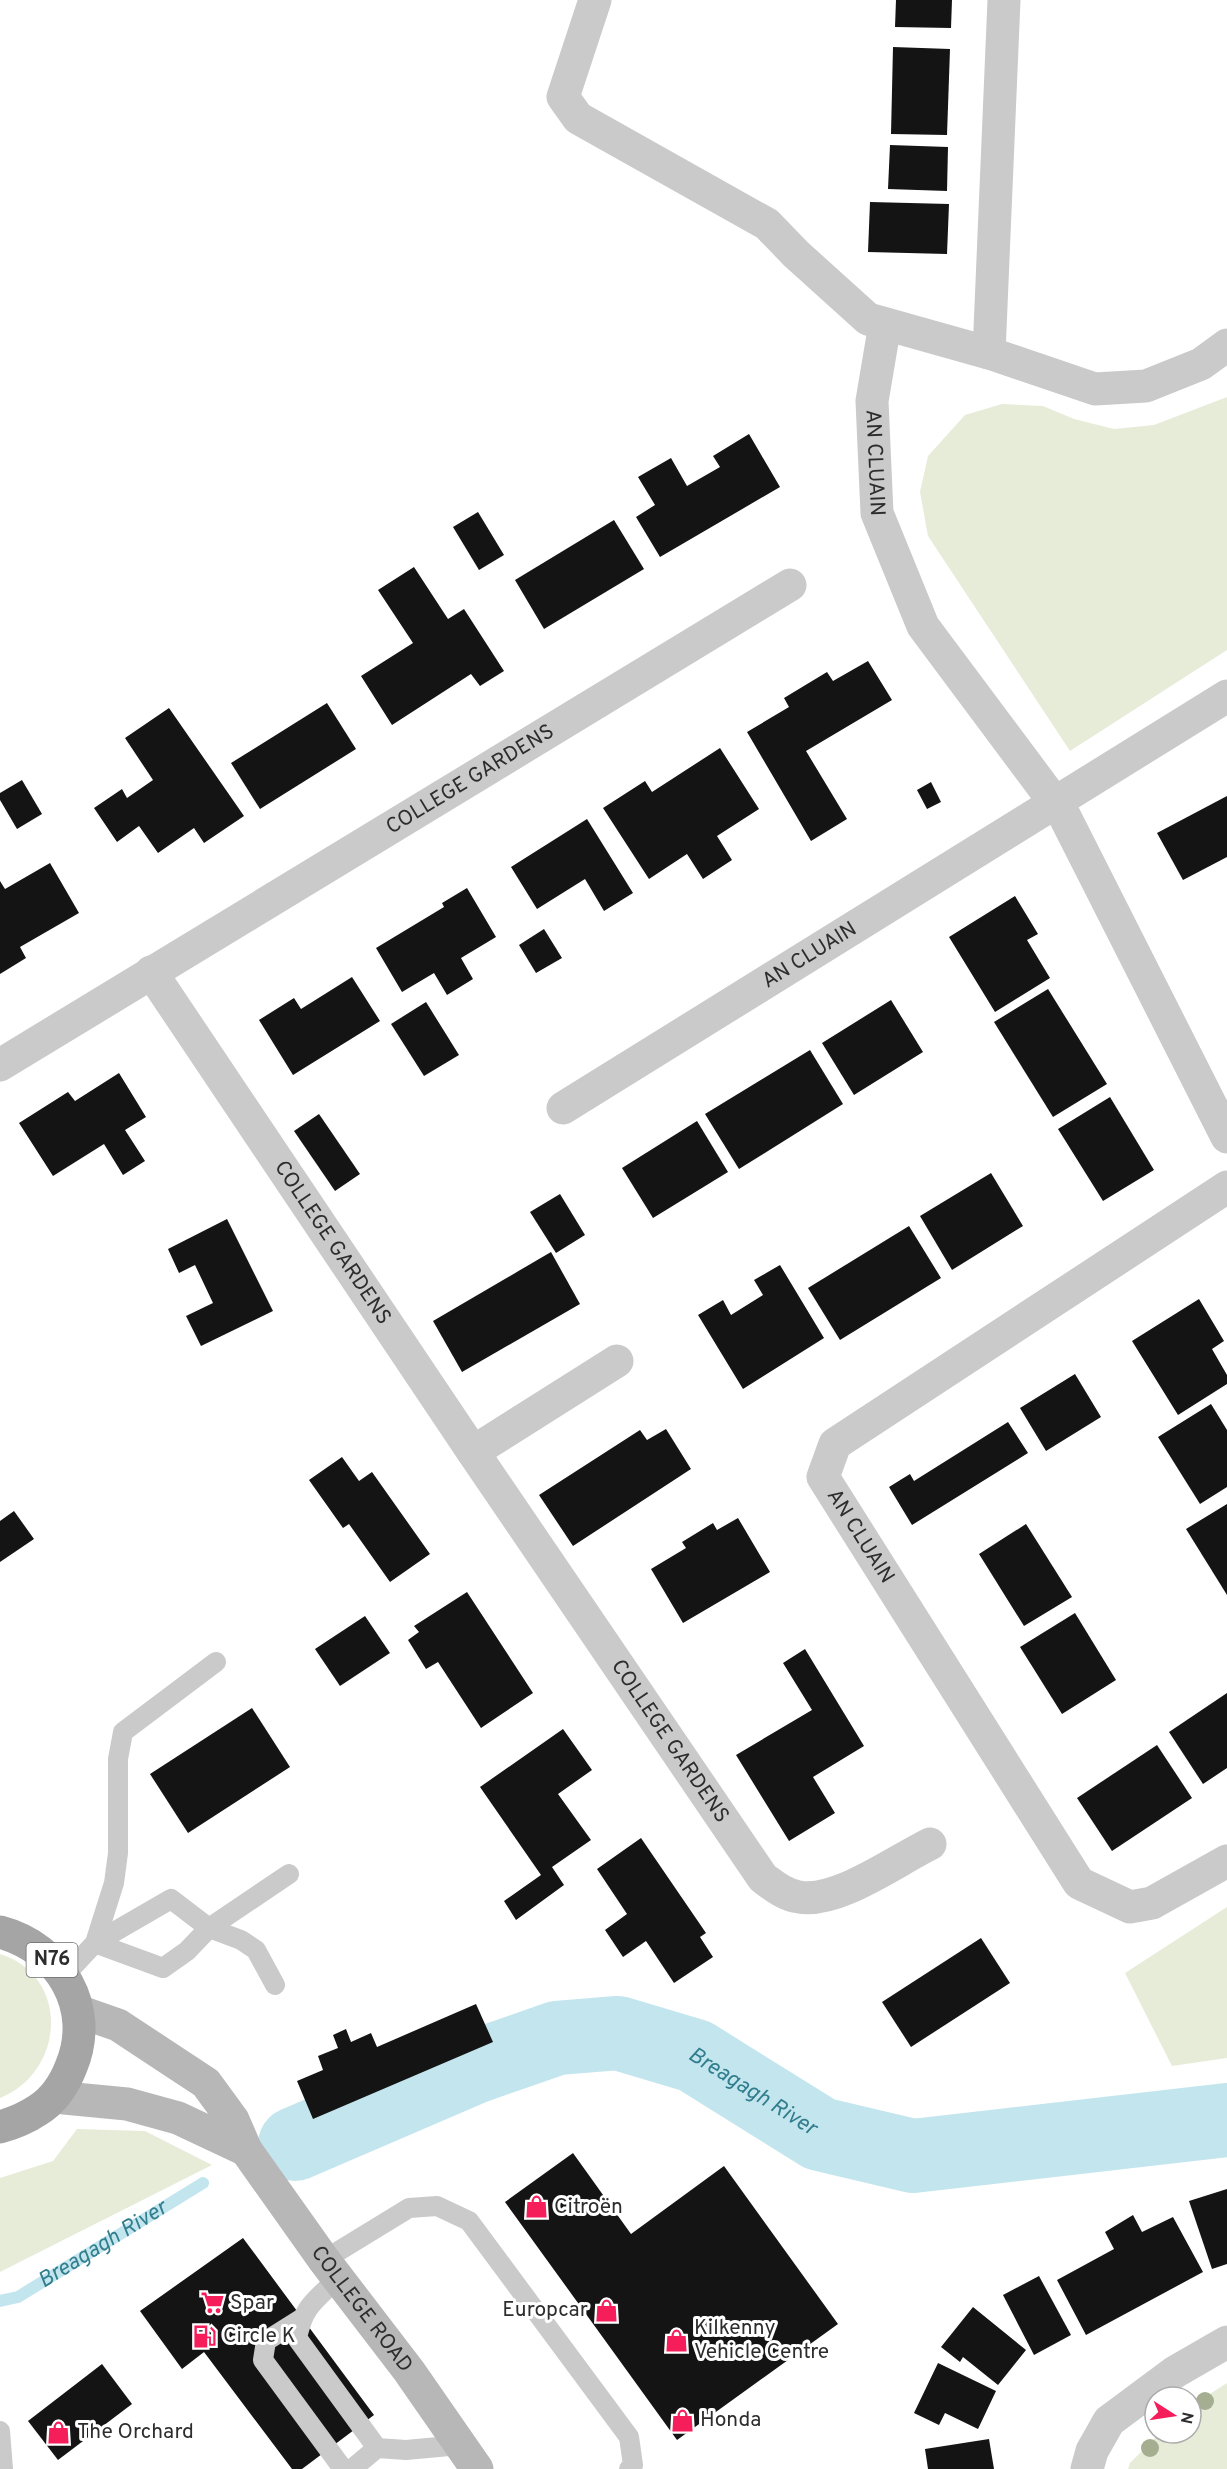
<svg xmlns="http://www.w3.org/2000/svg" width="1227" height="2469" font-family="Overpass,sans-serif">
	<rect width="100%" height="100%" fill="#fff"/>
	<!-- green -->
	<g fill="#e7ecd9">
		<polygon points="1227,397 1227,650 1070,751 928,536 920,492 928,456 965,415 1002,404 1043,406 1074,419 1114,429 1154,425"/>
		<polygon points="1227,1907 1227,2058 1172,2066 1125,1973"/>
		<path d="M0,1954C70,1976 66,2071 0,2098Z"/>
		<polygon points="77,2129 145,2131 212,2165 0,2272 0,2178 53,2161"/>
		<polygon points="1227,2383 1227,2469 1128,2469 1130,2463 1160,2433 1191,2433 1191,2406"/>
	</g>
	<g fill="none" stroke-linecap="round" stroke-linejoin="round">
		<!-- stream -->
		<path stroke="#c3e6ee" stroke-width="12" id="s1" d="M0,2301L18,2297L203,2183"/>
		<!-- river -->
		<path stroke="#c3e6ee" stroke-width="74" id="s2" d="M295,2144L474,2067L557,2038L618,2033L695,2056L820,2134L913,2156L1227,2120"/>
	</g>
	<!-- building -->
	<g fill="#141414">
		<polygon points="896,0 952,0 951,28 895,27"/>
		<polygon points="893,47 950,49 947,135 891,134"/>
		<polygon points="890,145 948,147 947,191 888,189"/>
		<polygon points="870,202 949,204 947,254 868,252"/>
		<polygon points="749,434 780,487 660,557 636,517 655,505 638,477 671,458 687,486 720,467 713,456"/>
		<polygon points="478,512 504,555 479,570 453,527"/>
		<polygon points="614,520 644,569 544,629 515,580"/>
		<polygon points="414,567 448,619 464,609 504,671 480,686 471,674 392,725 361,676 413,643 378,590"/>
		<polygon points="868,661 892,700 806,751 847,819 811,841 747,732 789,707 784,698 827,672 833,681"/>
		<polygon points="327,703 356,749 260,809 231,763"/>
		<polygon points="169,708 244,816 204,843 194,828 158,853 139,826 117,842 94,808 122,789 127,798 153,780 125,738"/>
		<polygon points="720,748 759,809 717,836 732,860 703,879 687,854 649,879 603,808 645,781 652,792"/>
		<polygon points="22,780 42,814 17,829 0,800 0,793"/>
		<polygon points="931,782 941,802 927,809 917,790"/>
		<polygon points="1227,796 1227,857 1183,880 1157,833"/>
		<polygon points="587,819 633,893 604,911 585,879 537,909 511,867"/>
		<polygon points="50,863 79,913 20,947 26,958 0,974 0,881 5,889"/>
		<polygon points="467,888 496,937 461,958 473,979 447,995 434,973 402,992 376,948 444,907 442,903"/>
		<polygon points="1015,896 1038,934 1027,940 1050,978 995,1012 949,937"/>
		<polygon points="544,929 562,958 536,973 519,945"/>
		<polygon points="352,977 380,1021 293,1075 259,1020 294,998 301,1009"/>
		<polygon points="1048,989 1107,1084 1053,1117 994,1022"/>
		<polygon points="891,1000 923,1052 854,1095 822,1043"/>
		<polygon points="426,1002 459,1055 424,1076 391,1024"/>
		<polygon points="810,1050 843,1104 739,1169 705,1114"/>
		<polygon points="119,1073 146,1117 125,1130 145,1161 123,1175 104,1144 53,1176 19,1123 68,1092 75,1101"/>
		<polygon points="1110,1097 1154,1170 1103,1201 1058,1129"/>
		<polygon points="319,1114 360,1174 335,1191 294,1131"/>
		<polygon points="697,1121 728,1172 653,1218 622,1168"/>
		<polygon points="991,1173 1023,1226 952,1270 920,1216"/>
		<polygon points="560,1194 585,1235 556,1253 530,1212"/>
		<polygon points="227,1219 273,1311 201,1346 186,1316 213,1303 195,1265 179,1273 168,1249"/>
		<polygon points="909,1226 941,1278 840,1340 808,1288"/>
		<polygon points="551,1252 580,1304 462,1372 433,1321"/>
		<polygon points="780,1265 824,1338 743,1389 698,1315 723,1300 731,1315 763,1295 754,1280"/>
		<polygon points="1199,1299 1224,1341 1212,1349 1227,1375 1227,1384 1178,1415 1132,1341"/>
		<polygon points="1075,1374 1101,1417 1046,1451 1020,1408"/>
		<polygon points="1211,1404 1227,1430 1227,1487 1200,1504 1158,1437"/>
		<polygon points="1008,1422 1028,1453 912,1525 889,1487 910,1474 914,1481"/>
		<polygon points="666,1429 691,1469 573,1546 539,1495 640,1430 647,1440"/>
		<polygon points="342,1457 359,1481 372,1472 430,1554 390,1582 349,1524 343,1528 309,1480"/>
		<polygon points="1227,1504 1227,1595 1186,1529"/>
		<polygon points="14,1511 34,1539 0,1562 0,1521"/>
		<polygon points="738,1518 770,1572 683,1623 651,1569 686,1548 682,1542 713,1523 717,1530"/>
		<polygon points="1026,1524 1072,1597 1024,1626 979,1554"/>
		<polygon points="467,1592 533,1693 481,1728 438,1662 426,1669 408,1640 419,1632 414,1626"/>
		<polygon points="1075,1613 1116,1680 1062,1714 1020,1647"/>
		<polygon points="365,1616 390,1653 340,1686 315,1649"/>
		<polygon points="805,1649 864,1746 813,1777 835,1813 789,1841 736,1755 812,1710 783,1663"/>
		<polygon points="1227,1693 1227,1768 1203,1784 1169,1732"/>
		<polygon points="252,1708 290,1767 188,1833 150,1774"/>
		<polygon points="563,1729 592,1770 558,1794 591,1840 552,1867 564,1885 516,1920 504,1901 541,1875 480,1787"/>
		<polygon points="1157,1745 1192,1798 1112,1851 1077,1798"/>
		<polygon points="641,1838 706,1933 700,1937 713,1957 674,1983 646,1941 623,1957 605,1930 627,1914 597,1869"/>
		<polygon points="981,1938 1010,1983 911,2047 882,2002"/>
		<polygon points="476,2004 493,2042 313,2119 297,2081 323,2070 318,2056 338,2048 333,2035 346,2029 351,2042 371,2033 377,2047"/>
		<polygon points="573,2153 631,2234 724,2166 838,2324 677,2440 505,2202"/>
		<polygon points="1227,2189 1227,2264 1212,2269 1189,2201"/>
		<polygon points="1133,2215 1142,2232 1173,2217 1203,2272 1086,2335 1057,2280 1114,2249 1105,2232"/>
		<polygon points="243,2238 374,2415 302,2469 292,2469 204,2352 182,2369 140,2311"/>
		<polygon points="1039,2276 1071,2335 1034,2355 1003,2295"/>
		<polygon points="973,2307 1026,2350 998,2385 963,2357 960,2362 941,2347"/>
		<polygon points="938,2363 996,2391 978,2429 945,2413 939,2425 914,2413"/>
		<polygon points="102,2364 132,2404 58,2460 28,2421"/>
		<polygon points="989,2439 994,2469 928,2469 925,2449"/>
	</g>
	<g fill="none" stroke-linecap="round" stroke-linejoin="round">
		<!-- lane -->
		<g stroke="#cacaca" stroke-width="20">
			<polyline points="95,1943 171,1899 209,1928 289,1874"/>
			<polyline points="95,1943 163,1968 187,1951 209,1928 241,1940 256,1950 275,1985"/>
			<polyline points="64,1976 95,1943 114,1883 118,1853 118,1759 123,1732 216,1662"/>
			<polyline points="324,2260 409,2208 437,2206 469,2221 629,2437 633,2465 629,2469"/>
			<path d="M338,2278C315,2301 304,2305 297,2338L377,2448L406,2450L460,2445"/>
			<polyline points="301,2319 266,2341 263,2360 343,2469"/>
			<polyline points="0,2431 3,2469"/>
			<polyline points="352,2469 377,2448"/>
		</g>
		<!-- street -->
		<g stroke="#cacaca" stroke-width="33">
			<polyline points="595,0 563,97 578,118 767,224 796,254 868,319 989,353 1095,389 1146,386 1201,364 1227,345"/>
			<path id="s3" d="M885,324L872,401L877,513L923,626L1064,815L1227,1137"/>
			<polyline points="989,353 1004,0"/>
			<path id="s4" d="M151,972L473,1452L763,1878C774,1886 785,1895 799,1897C837,1904 895,1861 930,1844"/>
			<path id="s5" d="M0,1065L790,585"/>
			<path id="s6" d="M563,1108L1227,696"/>
			<path id="s7" d="M1227,1187L835,1444L823,1477L1079,1883L1130,1907L1152,1903L1227,1861"/>
			<polyline points="473,1452 617,1361"/>
			<polyline points="1087,2469 1092,2451 1109,2421 1175,2372 1227,2342"/>
		</g>
		<!-- secondary -->
		<g stroke="#b7b7b7" stroke-width="33">
			<path id="s8" d="M78,2011L118,2025L206,2083L233,2120L246,2150L324,2260L409,2371L477,2469"/>
			<polyline points="54,2097 127,2104 178,2118 246,2150"/>
		</g>
		<!-- primary -->
		<path stroke="#a5a5a5" stroke-width="33" d="M0,1932C60,1948 96,2008 71,2067C64,2085 54,2100 38,2110C26,2118 14,2123 0,2127"/>
	</g>
	<!-- trees -->
	<g fill="#a5ae91">
		<circle cx="1205" cy="2401" r="9"/>
		<circle cx="1150" cy="2448" r="9"/>
	</g>
	<!-- icons -->
	<defs>
		<symbol id="shop-bare" viewBox="-9 -9 18 18"><path d="M-5-2.5h2.3a2.7 3.5 0 0 1 5.4 0H5L5.5 6h-11ZM-1.5-2.5h3a1.5 2.3 0 0 0-3 0Z" fill="#f51e5b" stroke="#fff" stroke-width="2.5" paint-order="stroke"/></symbol>
		<symbol id="supermarket-bare" viewBox="-9 -9 18 18"><path d="M-6-5.5h2.5l.6 2H6L4.5 2H-2.5L-4.4-4H-6ZM-1.5 3.2a1.3 1.3 0 1 0 .1 0ZM3 3.2a1.3 1.3 0 1 0 .1 0Z" fill="#f51e5b" stroke="#fff" stroke-width="2.5" paint-order="stroke"/></symbol>
		<symbol id="fuel-bare" viewBox="-9 -9 18 18"><path d="M-5.5-6h7V0h2V4h1.3V-2.5L3-4.5l.8-.8L6-3V5H2.5V1h-1V6h-7ZM-4.2-4.7v3.2H.2V-4.7Z" fill="#f51e5b" stroke="#fff" stroke-width="2.5" paint-order="stroke"/></symbol>
	</defs>
	<g fill-rule="evenodd">
		<use href="#shop-bare" x="520" y="2190" width="33" height="33"/>
		<use href="#supermarket-bare" x="196" y="2286" width="33" height="33"/>
		<use href="#shop-bare" x="590" y="2294" width="33" height="33"/>
		<use href="#fuel-bare" x="188" y="2320" width="33" height="33"/>
		<use href="#shop-bare" x="660" y="2324" width="33" height="33"/>
		<use href="#shop-bare" x="666" y="2404" width="33" height="33"/>
		<use href="#shop-bare" x="42" y="2416" width="33" height="33"/>
	</g>
	<g text-anchor="middle" dominant-baseline="central" stroke-width="6" stroke-linejoin="round" paint-order="stroke">
		<!-- shield labels -->
		<rect fill="#fff" stroke="#6c6c6c" stroke-width="1.5" x="26.5" y="1943" width="51" height="34" rx="4.5"/>
		<g font-size="20" font-weight="bold" fill="#2d2d2d">
			<text x="52" y="1960">N76</text>
		</g>
		<!-- street labels -->
		<g font-size="21" fill="#2d2d2d" stroke="#fff">
			<text stroke="none"><textPath href="#s3" startOffset="140">AN CLUAIN</textPath></text>
			<text stroke="none"><textPath href="#s5" startOffset="550">COLLEGE GARDENS</textPath></text>
			<text stroke="none"><textPath href="#s6" startOffset="290">AN CLUAIN</textPath></text>
			<text stroke="none"><textPath href="#s4" startOffset="326">COLLEGE GARDENS</textPath></text>
			<text stroke="none"><textPath href="#s7" startOffset="574">AN CLUAIN</textPath></text>
			<text stroke="none"><textPath href="#s4" startOffset="928">COLLEGE GARDENS</textPath></text>
			<text stroke="none"><textPath href="#s8" startOffset="423">COLLEGE ROAD</textPath></text>
		</g>
		<!-- poi labels -->
		<g font-size="21" fill="#2d2d2d" stroke="#fff" text-anchor="start">
			<text x="554" y="2207">Citroën</text>
			<text x="230" y="2303">Spar</text>
			<text x="588" y="2310" text-anchor="end">Europcar</text>
			<text x="694" y="2328">Kilkenny<tspan x="694" dy="24">Vehicle Centre</tspan></text>
			<text x="223" y="2336">Circle K</text>
			<text x="700" y="2420">Honda</text>
			<text x="77" y="2432">The Orchard</text>
		</g>
		<!-- water labels -->
		<g font-size="22" font-style="italic" fill="#327e8e" stroke="#fff">
			<text stroke="none"><textPath href="#s2" startOffset="492">Breagagh River</textPath></text>
			<text stroke="none"><textPath href="#s1" startOffset="118">Breagagh River</textPath></text>
		</g>
	</g>
	<!-- north arrow -->
	<g transform="translate(1173 2415) rotate(102)"><circle r="28" fill="#ffffff" stroke="#ababab" stroke-width="1.5"/>
	<path d="M0-4.5L10 22L0 15L-10 22Z" fill="#f51e5b"/>
	<text y="-9" font-size="16" font-weight="bold" text-anchor="middle" fill="#2d2d2d">N</text>
	</g>
</svg>
